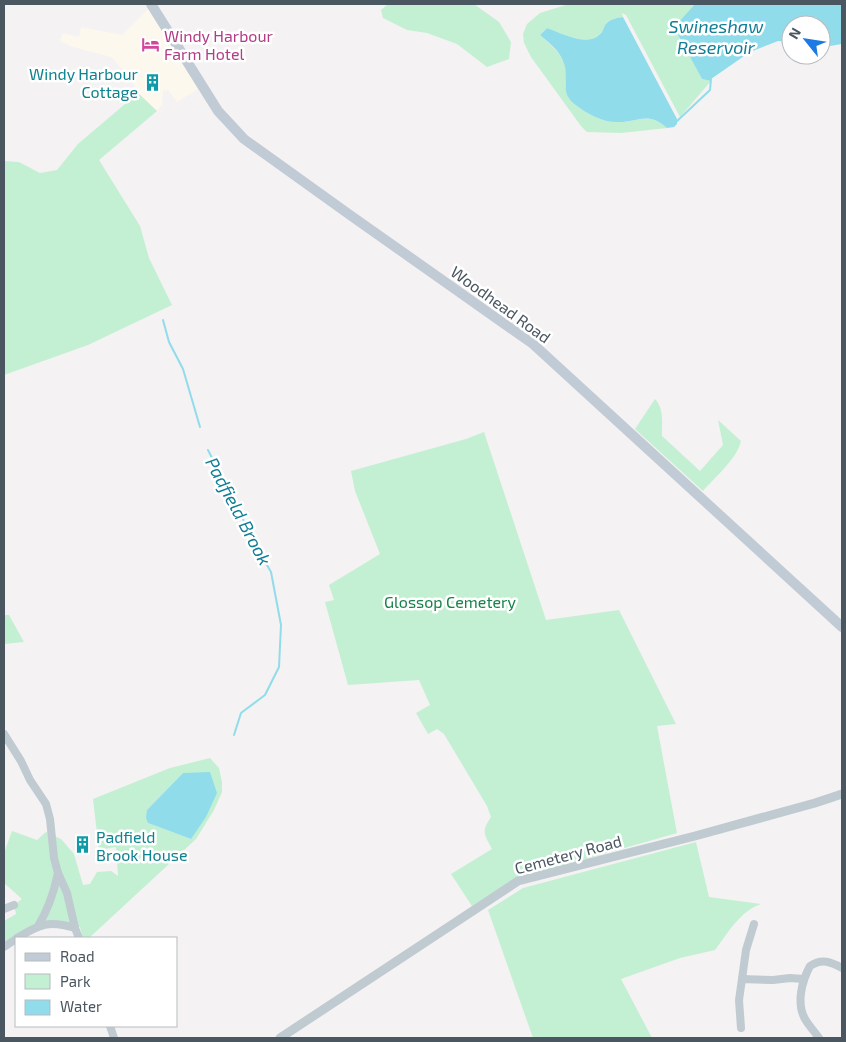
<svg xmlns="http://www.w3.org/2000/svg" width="846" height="1042" font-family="'Exo 2',sans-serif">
	<rect width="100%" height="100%" fill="#f4f2f2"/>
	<!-- commercial -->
	<polygon fill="#fcf8ee" points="150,7 198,89 177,102 168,90 163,91 162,105 157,111 138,93 131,80 111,57 69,46 68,44 60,42 62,33 79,37 81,27 122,35"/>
	<!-- green -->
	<g fill="#c3f0d3" fill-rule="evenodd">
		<polygon points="388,4 474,4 499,22 511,42 509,59 487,67 457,44 427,33 407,30 383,18 381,10"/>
		<path d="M569,4H695L675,26L702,79L711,81L680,117L626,15L622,13L623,17C616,18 610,19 605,25C604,27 603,30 602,32C589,49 562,33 547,28L540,35C548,43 559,51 563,61C565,64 566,69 566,72C567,77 564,82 565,87C567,92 574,104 577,106C589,114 602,122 616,122C638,123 647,110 667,128L621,133L587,132L581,126L531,57L524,43L523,34L527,24L540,13Z"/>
		<polygon points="138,93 157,111 99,160 140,226 149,258 172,305 88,345 4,375 4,161 19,162 40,173 57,170 78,144"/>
		<path d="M655,399C664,408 662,423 662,436L700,471L723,445L718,420L741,441C737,459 715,477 703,491L635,429Z"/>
		<path d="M484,432L546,620L619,610L676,724L657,726L677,833L537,873L532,872L528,867L523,874L472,906L451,874L492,849C484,834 481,832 491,817L487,806L444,734L437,729L428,734L416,713L430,705L419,680L348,685L325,602L334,600L329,585L380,554L355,491L351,471L466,439Z"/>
		<polygon points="4,615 9,615 24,642 4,644"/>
		<path d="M210,758L219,768L222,782V792L214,810L196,839L89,938H83L80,927L48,921L4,945V921L16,914L14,905L22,899L4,883V853L12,831L37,840L46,832L61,839L74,854L83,885L90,884L97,872L111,871L118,876L116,847L99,850L93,799L170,768ZM183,773L191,839L148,823L147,810Z"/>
		<path d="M696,842L709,897L761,904C740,911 728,933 715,950L680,958L621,979L652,1038H533L488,910L523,888Z"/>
	</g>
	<!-- water -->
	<g fill="#91dceb">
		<polygon points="695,4 842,4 842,44 830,46 821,45 821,25 791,25 791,42 778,41 750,52 711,79 711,81 702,79 675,29 675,26"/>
		<path d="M623,17L677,119V124L674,127L667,128C647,110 638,123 616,122C602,122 588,114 577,106C557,92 571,78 563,61C559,50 548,42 540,35L547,28C562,33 589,49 602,32C603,30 604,27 605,25C610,19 616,18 623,17Z"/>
		<polygon points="210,772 217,793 206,817 191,839 148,823 146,818 147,810 183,773"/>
	</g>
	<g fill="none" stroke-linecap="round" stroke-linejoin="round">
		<!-- stream -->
		<g stroke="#91dceb" stroke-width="2">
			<polyline points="676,122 710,90 711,79"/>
			<polyline points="163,320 169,342 183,369 200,427"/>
			<polyline points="208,450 260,553 271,572 281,625 279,667 265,695 241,713 234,735"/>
		</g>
		<!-- minor -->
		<g stroke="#c0cad1" stroke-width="8">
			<polyline points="4,734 21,761 30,780 46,804 50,819 54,858 58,873 67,893 75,928 79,938"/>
			<polyline points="4,909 14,905"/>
			<path d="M38,926C48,910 54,892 58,873"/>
			<path d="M17,938C40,924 49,920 75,928"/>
			<polyline points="4,947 16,939"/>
			<polyline points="742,979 746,950 754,924"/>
			<polyline points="110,1026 114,1038"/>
			<polyline points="741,1028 739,1000 742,979 773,980 790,978 804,979"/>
			<path d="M819,1038C815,1032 809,1026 805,1019C796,1003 802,981 810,966C822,958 831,962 842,968"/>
		</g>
		<!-- tertiary -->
		<polyline stroke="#c0cad1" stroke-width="9" points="280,1038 518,881 695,836 815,803 842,794"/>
		<!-- secondary -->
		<polyline stroke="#c1cbd5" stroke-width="10" points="151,4 218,111 244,139 350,215 533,344 842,627"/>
	</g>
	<!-- icons -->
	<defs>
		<symbol id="hotel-bare" viewBox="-9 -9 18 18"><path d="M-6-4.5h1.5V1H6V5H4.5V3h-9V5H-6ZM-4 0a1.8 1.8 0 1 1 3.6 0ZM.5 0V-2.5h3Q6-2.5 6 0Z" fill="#d1479c" stroke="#fff" stroke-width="2.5" paint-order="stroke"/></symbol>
		<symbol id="building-bare" viewBox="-9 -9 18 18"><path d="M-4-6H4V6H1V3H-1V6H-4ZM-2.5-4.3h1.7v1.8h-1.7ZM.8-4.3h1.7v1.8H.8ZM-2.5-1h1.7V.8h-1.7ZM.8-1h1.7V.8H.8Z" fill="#0f9aa8" stroke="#fff" stroke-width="2.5" paint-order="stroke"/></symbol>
	</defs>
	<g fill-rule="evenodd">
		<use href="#hotel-bare" x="138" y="32" width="25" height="25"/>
		<use href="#building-bare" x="140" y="70" width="25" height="25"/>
		<use href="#building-bare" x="70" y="832" width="25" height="25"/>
	</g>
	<g text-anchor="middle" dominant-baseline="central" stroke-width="5" stroke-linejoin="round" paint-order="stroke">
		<!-- hotel labels -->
		<g font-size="16" fill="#b23c85" stroke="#fff" text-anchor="start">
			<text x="164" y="35">Windy Harbour<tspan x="164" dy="18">Farm Hotel</tspan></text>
		</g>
		<!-- culture labels -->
		<g font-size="16" fill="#0d838f" stroke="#fff" text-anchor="end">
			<text x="138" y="73">Windy Harbour<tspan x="138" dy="18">Cottage</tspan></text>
			<text x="96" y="836" text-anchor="start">Padfield<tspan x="96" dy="18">Brook House</tspan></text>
		</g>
		<!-- street labels -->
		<g font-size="16" fill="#4a5660" stroke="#fff">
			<text transform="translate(501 304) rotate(36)">Woodhead Road</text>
			<text transform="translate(568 854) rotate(-15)">Cemetery Road</text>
		</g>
		<!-- park labels -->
		<g font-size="16" fill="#19824a" stroke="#fff">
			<text x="450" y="601">Glossop Cemetery</text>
		</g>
		<!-- water labels -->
		<g font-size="18" font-style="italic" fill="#0f7e96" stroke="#fff">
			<text x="716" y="26">Swineshaw<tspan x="716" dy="21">Reservoir</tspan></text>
			<text transform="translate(239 511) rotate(62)">Padfield Brook</text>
		</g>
	</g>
	<!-- border -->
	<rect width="846" height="1042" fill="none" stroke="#4a5660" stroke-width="10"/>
	<!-- legend -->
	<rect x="15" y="937" width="162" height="90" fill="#ffffff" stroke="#b7bbbf"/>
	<rect x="25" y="953" width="25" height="8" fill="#c1cbd5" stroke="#b7bbbf"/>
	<text x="60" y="962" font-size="15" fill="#4a5660">Road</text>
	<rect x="25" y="974" width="25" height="15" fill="#c3f0d3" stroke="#b7bbbf"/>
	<text x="60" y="987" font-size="15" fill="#4a5660">Park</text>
	<rect x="25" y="1000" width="25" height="15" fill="#91dceb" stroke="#b7bbbf"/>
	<text x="60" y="1012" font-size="15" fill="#4a5660">Water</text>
	<!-- north arrow -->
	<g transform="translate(806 40) rotate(300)"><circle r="24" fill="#ffffff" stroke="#b7bbbf"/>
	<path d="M0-4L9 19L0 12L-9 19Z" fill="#1e7ae3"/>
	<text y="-8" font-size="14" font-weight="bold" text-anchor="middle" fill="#4a5660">N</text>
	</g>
</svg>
